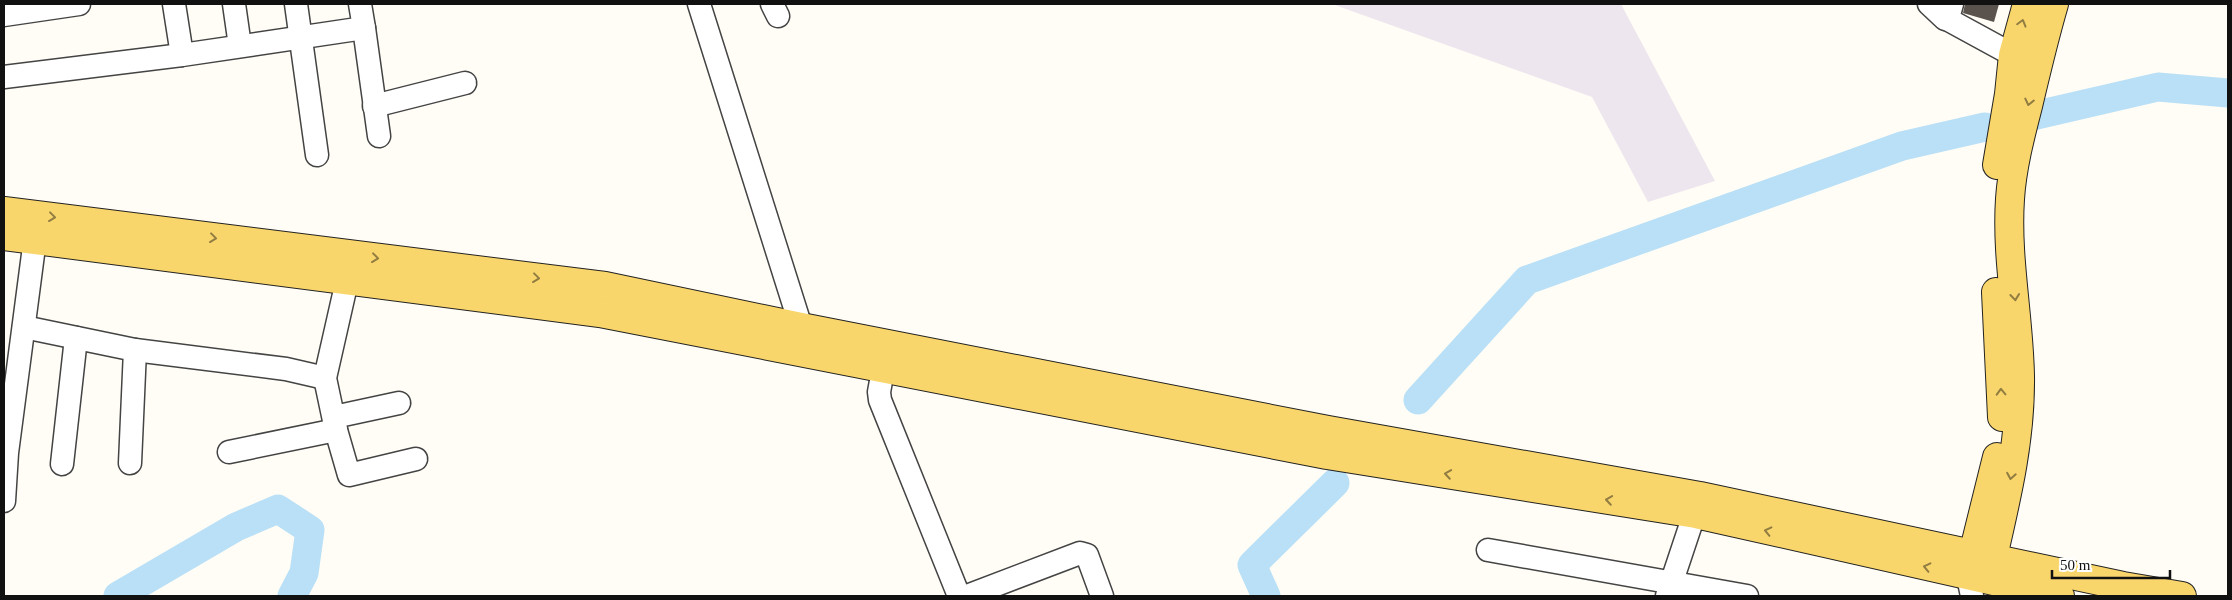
<svg xmlns="http://www.w3.org/2000/svg" width="2232" height="600" font-family="'Times New Roman',serif">
	<rect width="100%" height="100%" fill="#fffdf5"/>
	<!-- industrial -->
	<polygon fill="#eee6ef" points="1332,4 1621,4 1715,181 1648,202 1592,97"/>
	<g fill="none" stroke-linecap="round" stroke-linejoin="round">
		<!-- river -->
		<g stroke="#b9e0f7" stroke-width="29">
			<polyline points="2033,116 2158,87 2228,93"/>
			<polyline points="1418,400 1527,280 1902,146 1985,127"/>
			<polyline points="118,596 236,527 278,509 310,530 304,573 292,596"/>
			<polyline points="1266,596 1252,565 1335,483"/>
		</g>
	</g>
	<!-- building -->
	<polygon fill="#5a524d" points="1965,4 1999,4 1994,22 1963,13"/>
	<g fill="none" stroke-linecap="round" stroke-linejoin="round">
		<defs>
			<g id="minor">
				<polyline points="174,4 182,55"/>
				<polyline points="234,4 240,46"/>
				<polyline points="296,4 317,155"/>
				<polyline points="699,4 801,327 803,342"/>
				<polyline points="772,4 778,16"/>
				<polyline points="1929,4 1945,19 1948,18 1952,4"/>
				<polyline points="4,15 79,4"/>
				<polyline points="1947,19 2013,55"/>
				<polyline points="364,28 379,136"/>
				<polyline points="4,77 182,55 364,28 360,4"/>
				<polyline points="374,106 465,83"/>
				<polyline points="347,281 325,378 336,430 349,475 416,459"/>
				<polyline points="24,327 135,350 130,463"/>
				<polyline points="135,350 286,369 325,378"/>
				<polyline points="883,370 879,392 880,400 959,596"/>
				<polyline points="334,417 399,403"/>
				<polyline points="229,452 336,430"/>
				<polyline points="62,464 76,338"/>
				<polyline points="4,501 7,453 35,239"/>
				<polyline points="1488,550 1747,596"/>
				<polyline points="1968,577 1972,596"/>
				<polyline points="967,596 1080,553 1087,555 1102,596"/>
				<polyline points="1667,596 1700,497"/>
			</g>
			<g id="major">
				<polyline points="1997,165 2009,94 2013,55 2027,4"/>
				<polyline points="4,211 605,286 801,327 1328,430 1700,496 2123,586 2182,596"/>
				<polyline points="4,236 600,313 1327,455 1696,514 2060,596"/>
				<polyline points="1996,292 2002,417"/>
				<polyline points="1969,570 1997,457"/>
				<path d="M1989,574C2004,508 2021,444 2020,376C2019,317 2006,258 2010,199C2012,168 2020,137 2028,106C2036,72 2044,38 2054,4"/>
			</g>
		</defs>
		<!-- minor casing -->
		<use href="#minor" stroke="#444" stroke-width="25"/>
		<!-- major casing -->
		<use href="#major" stroke="#222" stroke-width="30"/>
		<!-- minor -->
		<use href="#minor" stroke="#fff" stroke-width="22"/>
		<!-- major -->
		<use href="#major" stroke="#f9d66b" stroke-width="28"/>
	</g>
	<!-- one-way arrows -->
	<defs><path id="oneway-chevron" d="M-2-3.5L2.5 0L-2 3.5" fill="none" stroke-width="1.6" stroke-linecap="round" stroke-linejoin="round" transform="scale(1.25)"/></defs>
	<g stroke="#917d42">
		<use href="#oneway-chevron" transform="translate(2022 23) rotate(-74)"/>
		<use href="#oneway-chevron" transform="translate(2029 102) rotate(103)"/>
		<use href="#oneway-chevron" transform="translate(52 217) rotate(7)"/>
		<use href="#oneway-chevron" transform="translate(213 238) rotate(7)"/>
		<use href="#oneway-chevron" transform="translate(375 258) rotate(7)"/>
		<use href="#oneway-chevron" transform="translate(536 278) rotate(7)"/>
		<use href="#oneway-chevron" transform="translate(2015 297) rotate(84)"/>
		<use href="#oneway-chevron" transform="translate(2001 392) rotate(-92)"/>
		<use href="#oneway-chevron" transform="translate(1448 474) rotate(-171)"/>
		<use href="#oneway-chevron" transform="translate(2011 476) rotate(100)"/>
		<use href="#oneway-chevron" transform="translate(1609 500) rotate(-171)"/>
		<use href="#oneway-chevron" transform="translate(1768 531) rotate(-167)"/>
		<use href="#oneway-chevron" transform="translate(1927 567) rotate(-167)"/>
	</g>
	<!-- border -->
	<rect width="2232" height="600" fill="none" stroke="#111111" stroke-width="10"/>
	<!-- scale -->
	<path d="M2052 570v8h118v-8" fill="none" stroke="#111111" stroke-width="2.5"/>
	<text x="2060" y="570" font-size="15" fill="#111111" stroke="#ffffff" stroke-width="4" paint-order="stroke">50 m</text>
</svg>
